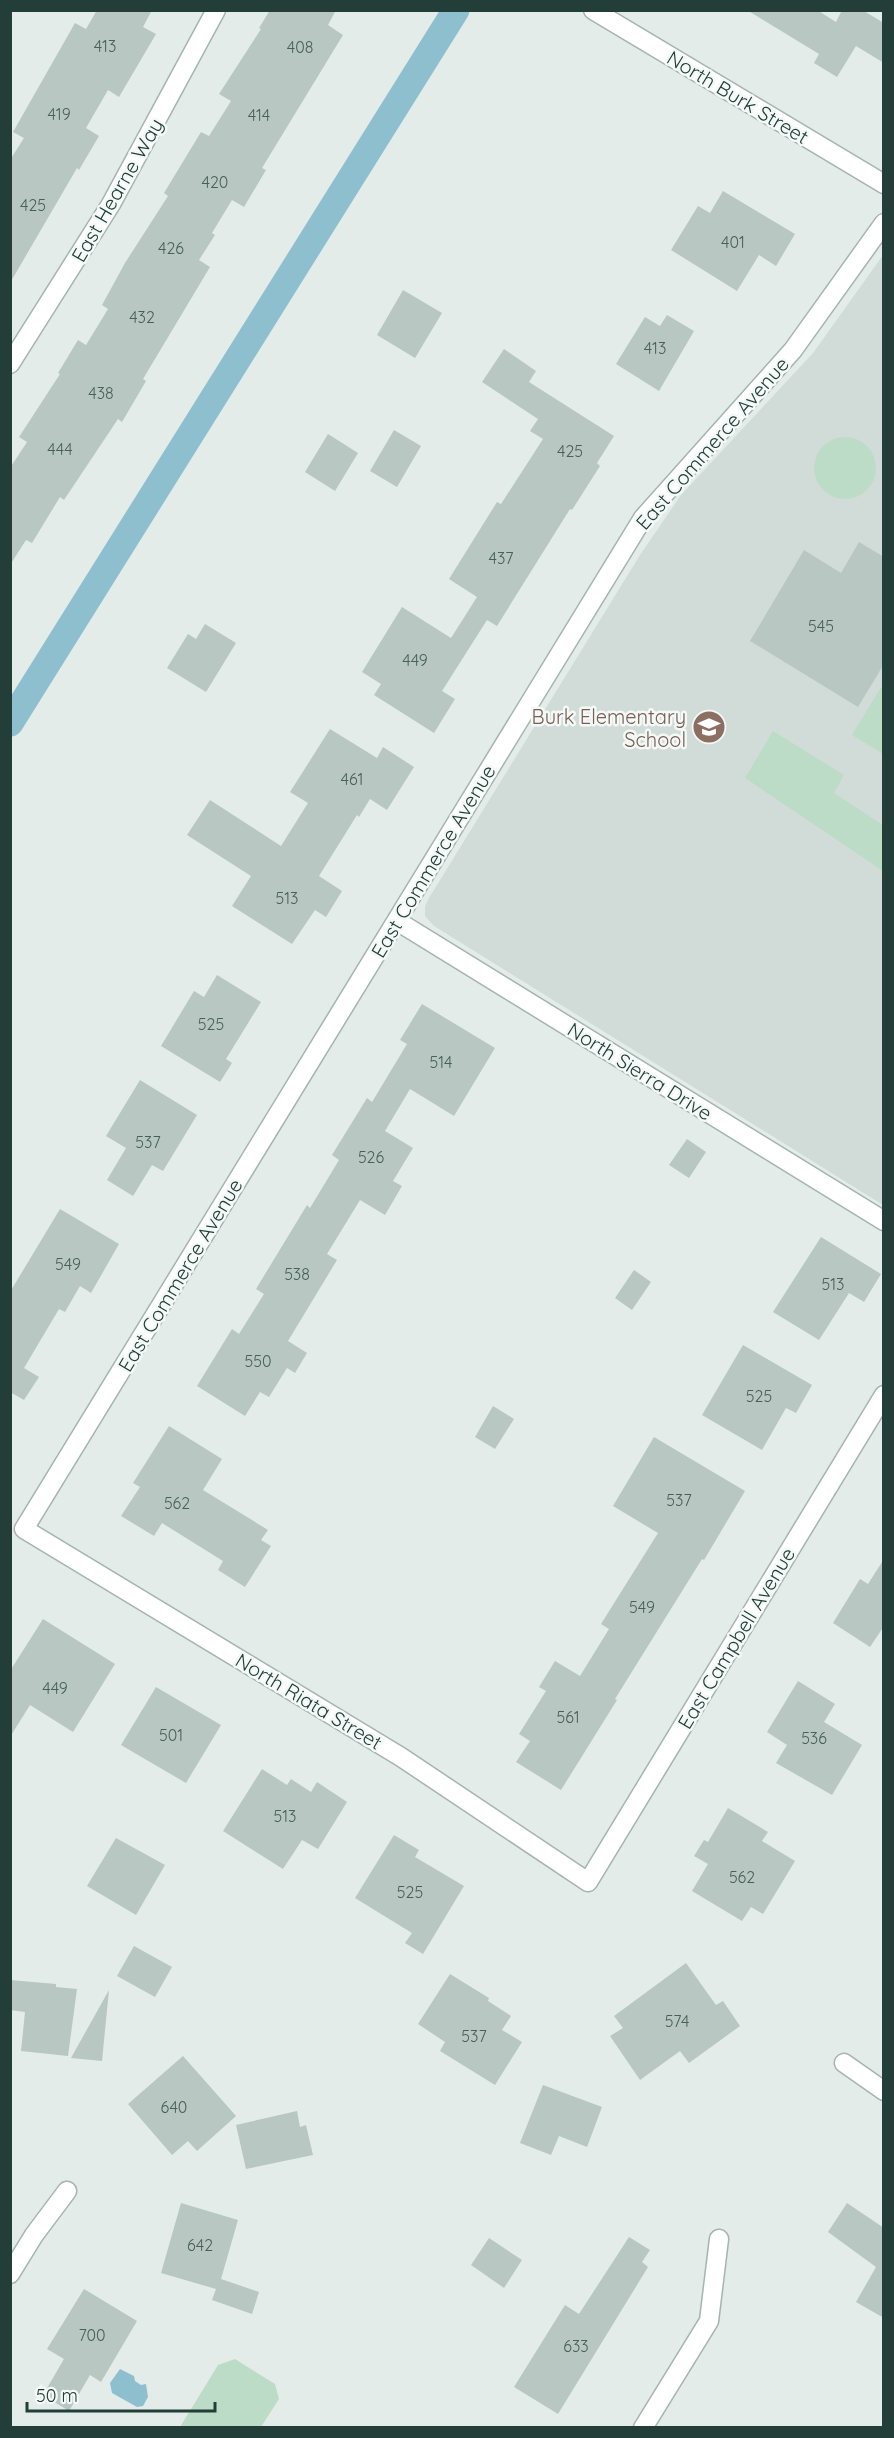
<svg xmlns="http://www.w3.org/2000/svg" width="894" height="2438" font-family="Quicksand,sans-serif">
	<rect width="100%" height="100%" fill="#e3ece9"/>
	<!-- built -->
	<polygon fill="#d1dcd8" points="883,255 883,1205 434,926 425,916 425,906 429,898 640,555 681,495 813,353"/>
	<!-- green -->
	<g fill="#bddcc8">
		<circle cx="845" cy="468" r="31"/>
		<polygon points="881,687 884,688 883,754 852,735"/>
		<polygon points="773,731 844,775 834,793 883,825 883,871 745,778"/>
		<polygon points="235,2359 275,2384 279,2399 261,2427 180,2427 218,2365"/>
	</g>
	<!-- water -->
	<polygon fill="#8ebfcf" points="120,2369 134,2376 135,2381 141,2385 146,2384 148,2397 143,2406 137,2407 112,2393 110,2383"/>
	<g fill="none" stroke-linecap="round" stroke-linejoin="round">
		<!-- canal -->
		<polyline stroke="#8ebfcf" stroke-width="27" points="10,723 456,10"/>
	</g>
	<!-- building -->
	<g fill="#b8c7c2">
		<polygon points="97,10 152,10 143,27 156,34 119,97 108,90 86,128 99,136 79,170 77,168 10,283 10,160 24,138 13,132 75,23 86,29"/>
		<polygon points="270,10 336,10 328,25 343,35 262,168 266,170 244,207 232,200 212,233 215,235 199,260 210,267 143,379 146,381 122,422 118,419 64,500 60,497 32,543 26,540 10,565 10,468 27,442 19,437 60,374 58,373 78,340 86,345 108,309 102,305 125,263 168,196 164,193 201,132 209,136 231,101 219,94 261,29 259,28"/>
		<polygon points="747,10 817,10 836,22 842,10 862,10 884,23 884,63 856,46 837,77 814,63 819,54"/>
		<polygon points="723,191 795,234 776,266 759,255 737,291 671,250 698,206 710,213"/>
		<polygon points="403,290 442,313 415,358 377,335"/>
		<polygon points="667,315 694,331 659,391 616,364 645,317 660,326"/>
		<polygon points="504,349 536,371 529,382 614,436 597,463 600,466 572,510 570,509 497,626 487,620 442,691 455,699 434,733 374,695 381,684 362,672 402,607 451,638 477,597 449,579 497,502 501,504 543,439 530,431 538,419 482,382"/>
		<polygon points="394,430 421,446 397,487 370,471"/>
		<polygon points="328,434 358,453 335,491 305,472"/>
		<polygon points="859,542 884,557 884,664 858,707 750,641 804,550 841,573"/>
		<polygon points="205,624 236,643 206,692 167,668 188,634 196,639"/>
		<polygon points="330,729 377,758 383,747 414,767 387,810 370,799 359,817 357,815 319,876 342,891 326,917 315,910 292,944 232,906 251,876 187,835 210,800 281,846 308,803 290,792"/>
		<polygon points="217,975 261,1002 226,1059 232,1063 220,1082 161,1046 194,991 204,997"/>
		<polygon points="422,1004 495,1048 454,1116 410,1089 385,1131 413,1148 393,1181 402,1186 385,1215 360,1200 327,1254 337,1260 288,1341 307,1353 295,1373 287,1368 269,1397 260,1392 245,1416 197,1386 232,1329 239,1334 264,1294 256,1289 307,1205 310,1208 339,1160 332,1155 367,1098 372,1102 407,1044 400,1040"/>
		<polygon points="140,1080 197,1115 163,1171 152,1165 133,1196 107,1180 126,1148 106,1136"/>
		<polygon points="687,1139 706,1152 689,1178 669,1165"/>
		<polygon points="60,1209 119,1244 91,1293 80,1286 65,1312 59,1309 24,1368 39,1377 24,1400 10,1392 10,1292"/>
		<polygon points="821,1237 881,1274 864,1302 849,1293 819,1340 773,1312"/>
		<polygon points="634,1270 651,1282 632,1310 615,1298"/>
		<polygon points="743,1345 812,1385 796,1413 786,1408 762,1450 702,1415"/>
		<polygon points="493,1406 514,1419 495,1449 475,1437"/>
		<polygon points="169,1426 222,1459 203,1490 268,1530 261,1540 271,1546 245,1587 218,1570 223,1561 162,1523 154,1536 121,1516 140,1487 133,1483"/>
		<polygon points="654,1437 745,1491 704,1560 702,1559 615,1699 617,1700 561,1790 516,1762 530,1741 519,1734 546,1691 539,1687 555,1661 580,1676 609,1629 601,1624 658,1533 613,1506"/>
		<polygon points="884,1559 884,1626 870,1647 833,1623 860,1579 868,1584"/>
		<polygon points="43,1619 115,1664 73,1732 30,1705 10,1737 10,1671"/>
		<polygon points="798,1681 835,1704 824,1722 862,1745 832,1795 776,1763 787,1745 767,1732"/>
		<polygon points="156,1687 221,1725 186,1783 121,1745"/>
		<polygon points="262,1769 287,1785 291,1779 311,1792 317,1782 347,1802 318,1849 302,1840 283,1869 223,1831"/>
		<polygon points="728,1808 768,1832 762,1841 795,1861 763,1914 751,1907 742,1921 692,1891 708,1864 694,1856 704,1840 708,1842"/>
		<polygon points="394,1835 419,1850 415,1857 464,1886 423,1954 405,1943 412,1933 355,1898"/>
		<polygon points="116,1838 165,1865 136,1915 87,1886"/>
		<polygon points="134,1946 172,1967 155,1997 117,1976"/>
		<polygon points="686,1963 716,2005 723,2001 740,2026 689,2063 680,2051 640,2080 610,2036 623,2028 614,2016"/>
		<polygon points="450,1974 489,1998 488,2001 511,2016 502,2030 522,2042 495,2085 440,2051 445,2042 418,2024"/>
		<polygon points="10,1980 56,1984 56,1987 77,1989 68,2056 21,2051 25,2012 10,2010"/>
		<polygon points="109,1990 102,2061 71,2058"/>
		<polygon points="183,2056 236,2116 197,2151 188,2141 172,2155 128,2104"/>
		<polygon points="543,2085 602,2107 587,2147 559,2136 551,2155 520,2143"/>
		<polygon points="297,2111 300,2127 306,2125 313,2155 246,2169 236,2125"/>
		<polygon points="181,2203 238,2220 221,2279 259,2292 252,2314 212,2300 216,2289 161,2273"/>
		<polygon points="847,2203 884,2228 884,2318 856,2302 876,2267 828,2232"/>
		<polygon points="629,2237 650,2250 642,2262 648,2267 558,2414 514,2387 565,2305 579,2314"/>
		<polygon points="489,2238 522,2260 504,2288 471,2265"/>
		<polygon points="84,2289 137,2321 101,2382 90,2375 69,2411 43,2395 64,2359 47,2349"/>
	</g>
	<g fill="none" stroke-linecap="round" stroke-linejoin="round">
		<defs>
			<g id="minor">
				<polyline points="884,223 793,350 643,518 24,1529 401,1757 588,1882 884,1395"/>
				<polyline points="10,364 111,204 216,10"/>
				<polyline points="397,921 884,1221"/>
				<polyline points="844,2063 884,2091"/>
				<polyline points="10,2274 34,2235 67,2191"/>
				<polyline points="643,2428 709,2321 719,2239"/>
			</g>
			<polyline id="tertiary" points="593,10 884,184"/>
		</defs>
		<!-- minor casing -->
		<use href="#minor" stroke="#a6b4b0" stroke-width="21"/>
		<!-- tertiary casing -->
		<use href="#tertiary" stroke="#a6b4b0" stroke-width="21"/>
		<!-- minor -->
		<use href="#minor" stroke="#fff" stroke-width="18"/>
		<!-- tertiary -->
		<use href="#tertiary" stroke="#fff" stroke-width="18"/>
	</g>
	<!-- icons -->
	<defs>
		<symbol id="school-disc" viewBox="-11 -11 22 22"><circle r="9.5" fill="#8d6e63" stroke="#f4f9f7"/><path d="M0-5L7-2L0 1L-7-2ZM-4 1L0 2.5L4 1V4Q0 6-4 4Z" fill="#fff"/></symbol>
	</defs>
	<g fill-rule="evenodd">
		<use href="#school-disc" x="690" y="708" width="38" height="38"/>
	</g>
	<g text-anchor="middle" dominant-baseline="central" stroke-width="5" stroke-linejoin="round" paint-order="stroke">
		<!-- number labels -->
		<g font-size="16" fill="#48605a">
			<text x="105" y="46">413</text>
			<text x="300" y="47">408</text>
			<text x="59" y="114">419</text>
			<text x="259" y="115">414</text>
			<text x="215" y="182">420</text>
			<text x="33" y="205">425</text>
			<text x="733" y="242">401</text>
			<text x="171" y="248">426</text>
			<text x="142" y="317">432</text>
			<text x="655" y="348">413</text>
			<text x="101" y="393">438</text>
			<text x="60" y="449">444</text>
			<text x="570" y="451">425</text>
			<text x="501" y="558">437</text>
			<text x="821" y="626">545</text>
			<text x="415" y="660">449</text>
			<text x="352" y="779">461</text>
			<text x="287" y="898">513</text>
			<text x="211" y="1024">525</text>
			<text x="441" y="1062">514</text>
			<text x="148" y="1142">537</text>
			<text x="371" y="1157">526</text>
			<text x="68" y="1264">549</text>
			<text x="297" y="1274">538</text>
			<text x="833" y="1284">513</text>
			<text x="258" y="1361">550</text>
			<text x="759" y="1396">525</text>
			<text x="679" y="1500">537</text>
			<text x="177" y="1503">562</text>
			<text x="642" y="1607">549</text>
			<text x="55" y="1688">449</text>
			<text x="568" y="1717">561</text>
			<text x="171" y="1735">501</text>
			<text x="814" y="1738">536</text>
			<text x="285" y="1816">513</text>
			<text x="742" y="1877">562</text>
			<text x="410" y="1892">525</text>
			<text x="677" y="2021">574</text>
			<text x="474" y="2036">537</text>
			<text x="174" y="2107">640</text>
			<text x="200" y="2245">642</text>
			<text x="92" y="2335">700</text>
			<text x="576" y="2346">633</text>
		</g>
		<!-- street labels -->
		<g font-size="20" fill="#233d38" stroke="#f4f9f7">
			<text transform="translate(738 97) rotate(31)">North Burk Street</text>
			<text transform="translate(117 190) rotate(-60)">East Hearne Way</text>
			<text transform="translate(712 443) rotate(-49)">East Commerce Avenue</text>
			<text transform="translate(433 861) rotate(-59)">East Commerce Avenue</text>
			<text transform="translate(640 1071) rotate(32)">North Sierra Drive</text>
			<text transform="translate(180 1275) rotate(-59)">East Commerce Avenue</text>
			<text transform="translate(736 1638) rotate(-59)">East Campbell Avenue</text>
			<text transform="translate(309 1701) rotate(31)">North Riata Street</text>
		</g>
		<!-- education labels -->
		<g font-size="20" fill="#785e54" stroke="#f4f9f7" text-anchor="end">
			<text x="686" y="716">Burk Elementary<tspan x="686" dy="23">School</tspan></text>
		</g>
	</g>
	<!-- border -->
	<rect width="894" height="2438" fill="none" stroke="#233d38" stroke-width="24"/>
	<!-- scale -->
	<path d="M27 2402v9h188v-9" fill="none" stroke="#233d38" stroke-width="3"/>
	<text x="36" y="2402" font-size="18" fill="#233d38" stroke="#f4f9f7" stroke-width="4.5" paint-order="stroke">50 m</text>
</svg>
